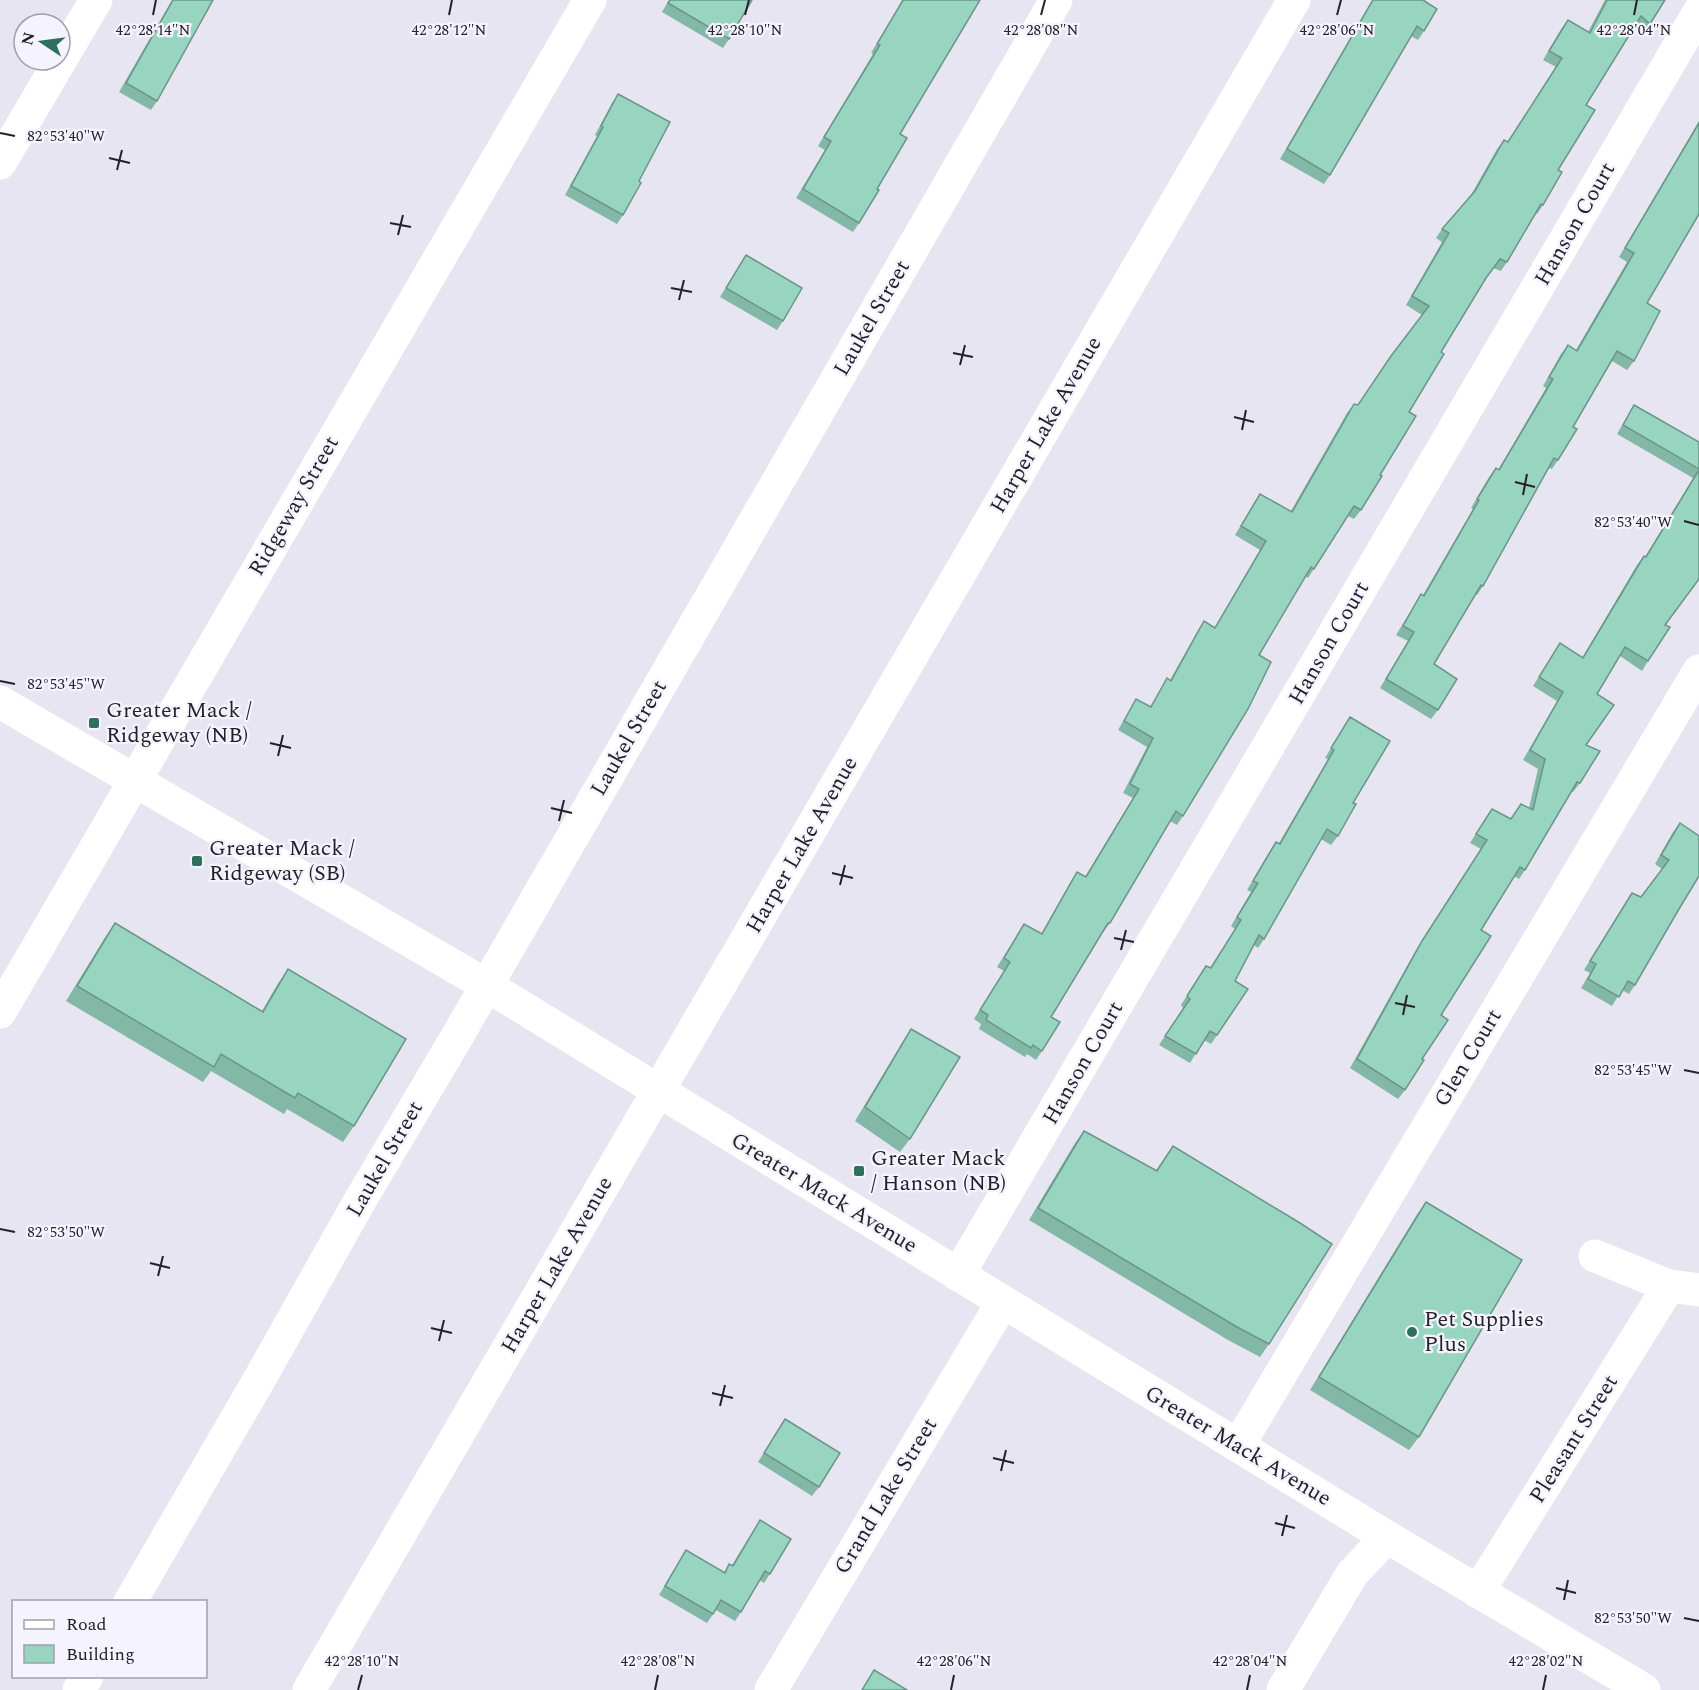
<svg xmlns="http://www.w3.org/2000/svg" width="1699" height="1690" font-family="Spectral,serif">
	<rect width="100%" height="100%" fill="#e8e5f2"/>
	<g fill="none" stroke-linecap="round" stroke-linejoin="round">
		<!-- minor -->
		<g stroke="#fff" stroke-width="33">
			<polyline points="0,163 96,0"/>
			<polyline points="0,1012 590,0"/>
			<polyline points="1595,1256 1669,1286 1699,1290"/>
			<polyline points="958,1275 1699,12"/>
			<polyline points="1238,1446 1699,671"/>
			<polyline points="1478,1592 1669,1286"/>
			<polyline points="130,1602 259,1380 358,1204 458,1035 1056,0"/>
			<polyline points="79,1690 87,1676"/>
			<polyline points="309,1690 1294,0"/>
			<polyline points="771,1690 1002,1303"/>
			<polyline points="1283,1690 1352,1574 1387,1537"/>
		</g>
		<!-- tertiary -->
		<polyline stroke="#fff" stroke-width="33" points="0,702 486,985 1387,1537 1644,1690"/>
	</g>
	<!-- wall -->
	<g fill="#83b7a6">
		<polygon points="172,0 213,0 157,101 151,110 119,92"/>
		<polygon points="669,0 752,0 729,39 723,48 662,12"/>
		<polygon points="903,0 980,0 900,134 877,189 859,223 853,232 796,198 825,150 818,146 873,54 871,53"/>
		<polygon points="1372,0 1423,0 1424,31 1418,40 1411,36 1330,175 1324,184 1280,159"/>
		<polygon points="1605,0 1665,0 1644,33 1635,26 1586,105 1543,205 1537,214 1536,213 1507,262 1501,271 1493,268 1485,279 1441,352 1409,412 1380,475 1361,510 1354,519 1348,516 1308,578 1305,576 1259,655 1183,816 1177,825 1170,821 1110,923 1103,932 1102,932 1051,1017 1042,1051 1036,1060 1027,1054 1025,1057 979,1029 981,1024 974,1019 1004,971 997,967 1024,924 1041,934 1071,881 1077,872 1085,877 1133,798 1123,793 1147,747 1118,730 1136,699 1150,707 1167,678 1170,680 1198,630 1204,621 1215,628 1260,550 1235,535 1254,503 1260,494 1291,511 1347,413 1354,404 1358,405 1422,315 1406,305 1442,242 1436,238 1442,229 1471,195 1497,149 1504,140 1508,142 1556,67 1543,60 1561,29 1568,20 1588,32"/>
		<polygon points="618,94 639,181 623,215 617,224 565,195 597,136 595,135 612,103"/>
		<polygon points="1699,121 1699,214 1647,303 1634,361 1627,370 1612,361 1573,427 1558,460 1552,469 1549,468 1483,586 1477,595 1475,594 1434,664 1438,710 1431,719 1380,688 1408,641 1396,635 1415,604 1421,594 1423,595 1473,509 1471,508 1489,477 1496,468 1498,470 1546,388 1543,386 1561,354 1568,345 1576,350 1627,262 1619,257"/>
		<polygon points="746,255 783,321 777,330 720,297"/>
		<polygon points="1634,405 1699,442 1699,579 1665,625 1648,661 1642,671 1620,656 1597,694 1586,745 1580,783 1573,792 1571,791 1525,870 1519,879 1514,876 1481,930 1422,1059 1405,1090 1398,1099 1350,1068 1416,950 1481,849 1470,843 1486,818 1492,809 1511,819 1521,804 1529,808 1538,769 1523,760 1557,701 1533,686 1560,643 1582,658 1637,565 1644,556 1645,557 1693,478 1617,434"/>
		<polygon points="1350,717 1353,803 1338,836 1331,845 1321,839 1264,939 1258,948 1254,945 1235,981 1248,989 1211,1044 1204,1040 1190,1063 1159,1045 1183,1008 1181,1005 1200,975 1206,966 1210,968 1235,929 1231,926 1251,892 1247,890 1270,851 1276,842 1279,843 1328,759 1325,758"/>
		<polygon points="1680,823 1679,909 1635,985 1629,994 1622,990 1612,1006 1581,988 1590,973 1584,970 1632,893 1641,897 1662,869 1655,864 1673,832"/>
		<polygon points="115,923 262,1011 277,985 288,969 354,1126 343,1142 287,1109 284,1114 211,1071 203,1082 66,1001 104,939"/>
		<polygon points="911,1029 910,1139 900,1152 855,1121 902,1043"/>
		<polygon points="1084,1131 1156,1170 1173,1146 1269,1344 1260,1357 1228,1340 1029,1220 1075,1143"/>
		<polygon points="1426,1202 1419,1437 1409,1450 1310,1390 1416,1216"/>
		<polygon points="785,1419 819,1487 812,1496 758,1462"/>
		<polygon points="760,1520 770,1574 764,1583 759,1580 741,1612 735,1621 716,1610 707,1623 659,1595 686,1550 724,1572 729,1564 732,1565"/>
	</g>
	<!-- building -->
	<g fill="#98d5c1" stroke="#6a9587" stroke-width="1.5">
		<polygon points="173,0 213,0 157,101 126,83"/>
		<polygon points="670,0 752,0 729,39 668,3"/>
		<polygon points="903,0 980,0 900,134 907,138 877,189 879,190 859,223 803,189 831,141 824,137 880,45 877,44"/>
		<polygon points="1373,0 1423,0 1437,9 1424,31 1417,26 1330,175 1287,149"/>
		<polygon points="1607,0 1665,0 1650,24 1641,16 1586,105 1595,110 1558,170 1562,172 1543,205 1541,204 1507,262 1500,259 1486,278 1441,352 1444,354 1409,412 1416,416 1380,475 1382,476 1361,510 1354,506 1314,569 1311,567 1259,655 1271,662 1248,709 1183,816 1176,811 1110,923 1108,923 1051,1017 1060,1022 1042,1051 1033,1045 1031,1048 986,1020 988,1015 980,1010 1010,962 1004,958 1024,924 1042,934 1077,872 1086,877 1139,789 1130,784 1153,738 1124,721 1136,699 1151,707 1167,678 1171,681 1204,621 1215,628 1266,541 1241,526 1260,494 1292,512 1354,404 1358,405 1391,356 1429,306 1412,296 1449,233 1442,229 1475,191 1504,140 1508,142 1562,58 1549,51 1568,20 1590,33"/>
		<polygon points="618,94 670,122 639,181 641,183 623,215 571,186 603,127 601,126"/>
		<polygon points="1699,123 1699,214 1647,303 1660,311 1634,361 1617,351 1573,427 1577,429 1558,460 1554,458 1483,586 1481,585 1434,664 1457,679 1438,710 1386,679 1414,632 1403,626 1421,594 1424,596 1479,500 1477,499 1496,468 1499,470 1553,379 1549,377 1568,345 1577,351 1634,253 1625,248"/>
		<polygon points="746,255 802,288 783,321 726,288"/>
		<polygon points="1634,405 1699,442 1699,469 1623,425"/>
		<polygon points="1699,470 1699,579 1665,625 1670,627 1648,661 1625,647 1597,694 1614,705 1586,745 1600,751 1580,783 1577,782 1525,870 1520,867 1481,930 1491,936 1441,1015 1448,1020 1422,1059 1424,1060 1405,1090 1357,1059 1422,941 1487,840 1476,834 1492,809 1511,819 1521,804 1533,810 1545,759 1530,750 1563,692 1539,677 1560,643 1583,658 1644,556 1646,557"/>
		<polygon points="1350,717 1390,741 1353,803 1356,804 1338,836 1327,829 1264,939 1259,935 1235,981 1248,989 1217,1035 1210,1031 1196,1054 1165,1036 1190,999 1187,996 1206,966 1211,968 1241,920 1237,917 1258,883 1253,881 1276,842 1280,844 1334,750 1331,748"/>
		<polygon points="1680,823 1699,836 1699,876 1679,909 1635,985 1628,981 1619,997 1588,979 1596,964 1590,961 1632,893 1641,897 1669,860 1661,855"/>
		<polygon points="115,923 263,1012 288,969 406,1039 354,1126 298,1093 295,1098 221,1054 214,1067 77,986"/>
		<polygon points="911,1029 960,1057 910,1139 865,1107"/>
		<polygon points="1084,1131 1157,1171 1173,1146 1300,1223 1332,1244 1269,1344 1237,1327 1038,1208"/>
		<polygon points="1426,1202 1522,1260 1419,1437 1319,1377"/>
		<polygon points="785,1419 840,1453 819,1487 764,1453"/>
		<polygon points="760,1520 791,1539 770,1574 765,1571 741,1612 721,1600 713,1614 665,1586 686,1550 725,1573 729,1564 733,1566"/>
		<polygon points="874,1670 907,1690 862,1690"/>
	</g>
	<!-- ticks -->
	<path fill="none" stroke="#232227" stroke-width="2" d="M153,15L156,0M449,15L452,0M745,15L749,0M1041,15L1045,0M1337,15L1341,0M1634,15L1637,0M0,133L15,136M109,158L130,163M117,170L122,150M390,223L411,227M398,235L403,215M671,288L692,292M679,300L684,280M953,353L973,357M960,365L965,345M1234,417L1254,422M1242,430L1246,410M1515,482L1535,487M1523,495L1527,474M1684,521L1699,525M0,681L15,684M270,743L291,748M278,756L283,735M551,808L572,813M559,821L564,800M832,873L853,878M840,885L845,865M1114,938L1134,942M1121,950L1126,930M1395,1003L1415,1007M1403,1015L1407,995M1684,1070L1699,1073M0,1229L15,1232M150,1263L170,1268M158,1276L163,1256M431,1328L452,1333M439,1341L444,1320M712,1393L733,1398M720,1406L725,1385M993,1458L1014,1463M1001,1471L1006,1450M1275,1523L1295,1528M1282,1536L1287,1515M1556,1588L1576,1593M1564,1600L1568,1580M1684,1618L1699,1621M358,1690L362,1675M655,1690L658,1675M951,1690L954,1675M1247,1690L1250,1675M1543,1690L1546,1675"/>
	<!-- markers -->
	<g fill="#2f6f5d" stroke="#f5f3fe" stroke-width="2">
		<rect x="88" y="717" width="12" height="12" rx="3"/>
		<rect x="191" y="855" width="12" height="12" rx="3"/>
		<rect x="853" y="1165" width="12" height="12" rx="3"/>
		<circle cx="1412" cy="1332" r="6"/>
	</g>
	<g text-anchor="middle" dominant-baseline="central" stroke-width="4.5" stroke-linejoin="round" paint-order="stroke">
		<!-- street labels -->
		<g font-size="22" fill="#232227" stroke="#f5f3fe">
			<text transform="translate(1575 224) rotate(-60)">Hanson Court</text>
			<text transform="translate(872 318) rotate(-60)">Laukel Street</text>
			<text transform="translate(1046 425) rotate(-60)">Harper Lake Avenue</text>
			<text transform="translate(294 506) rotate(-60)">Ridgeway Street</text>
			<text transform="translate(1329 643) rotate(-60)">Hanson Court</text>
			<text transform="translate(629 738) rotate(-60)">Laukel Street</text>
			<text transform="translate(802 845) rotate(-60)">Harper Lake Avenue</text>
			<text transform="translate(1468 1058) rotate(-59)">Glen Court</text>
			<text transform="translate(1083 1063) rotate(-60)">Hanson Court</text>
			<text transform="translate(385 1159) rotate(-60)">Laukel Street</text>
			<text transform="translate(824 1193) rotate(31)">Greater Mack Avenue</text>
			<text transform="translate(557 1265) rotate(-60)">Harper Lake Avenue</text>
			<text transform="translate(1574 1439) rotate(-58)">Pleasant Street</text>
			<text transform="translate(1238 1446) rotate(31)">Greater Mack Avenue</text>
			<text transform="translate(886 1496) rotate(-59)">Grand Lake Street</text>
		</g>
		<!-- poi labels -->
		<g font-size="22" fill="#232227" stroke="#f5f3fe" text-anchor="start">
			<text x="106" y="710">Greater Mack /<tspan x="106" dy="25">Ridgeway (NB)</tspan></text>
			<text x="209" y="848">Greater Mack /<tspan x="209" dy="25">Ridgeway (SB)</tspan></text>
			<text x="871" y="1158">Greater Mack<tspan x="871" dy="25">/ Hanson (NB)</tspan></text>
			<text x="1424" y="1319">Pet Supplies<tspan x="1424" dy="25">Plus</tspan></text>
		</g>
	</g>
	<g font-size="15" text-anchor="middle" fill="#232227" stroke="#f5f3fe" stroke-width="4.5" stroke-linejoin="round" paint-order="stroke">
		<text x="153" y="35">42°28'14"N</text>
		<text x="449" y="35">42°28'12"N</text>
		<text x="745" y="35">42°28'10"N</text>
		<text x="1041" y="35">42°28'08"N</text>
		<text x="1337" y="35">42°28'06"N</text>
		<text x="1634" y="35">42°28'04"N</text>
		<text x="66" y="141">82°53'40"W</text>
		<text x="1633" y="527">82°53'40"W</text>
		<text x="66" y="689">82°53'45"W</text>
		<text x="1633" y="1075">82°53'45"W</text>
		<text x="66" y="1237">82°53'50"W</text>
		<text x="1633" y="1623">82°53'50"W</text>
		<text x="362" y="1666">42°28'10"N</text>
		<text x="658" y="1666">42°28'08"N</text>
		<text x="954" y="1666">42°28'06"N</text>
		<text x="1250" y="1666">42°28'04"N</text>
		<text x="1546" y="1666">42°28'02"N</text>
	</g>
	<!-- legend -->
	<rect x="12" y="1600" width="195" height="78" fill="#f5f3fe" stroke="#a19fa8" stroke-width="1.5"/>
	<rect x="24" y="1620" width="30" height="9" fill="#ffffff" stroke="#a19fa8" stroke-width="1.5"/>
	<text x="66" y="1630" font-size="18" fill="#232227">Road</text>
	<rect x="24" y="1645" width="30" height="18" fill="#98d5c1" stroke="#a19fa8" stroke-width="1.5"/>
	<text x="66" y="1660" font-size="18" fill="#232227">Building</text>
	<!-- north arrow -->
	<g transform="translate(42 42) rotate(283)"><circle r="28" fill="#f5f3fe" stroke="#a19fa8" stroke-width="1.5"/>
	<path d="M0-4.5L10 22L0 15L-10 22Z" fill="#2f6f5d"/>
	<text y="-9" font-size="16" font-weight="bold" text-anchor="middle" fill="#232227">N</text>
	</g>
</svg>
